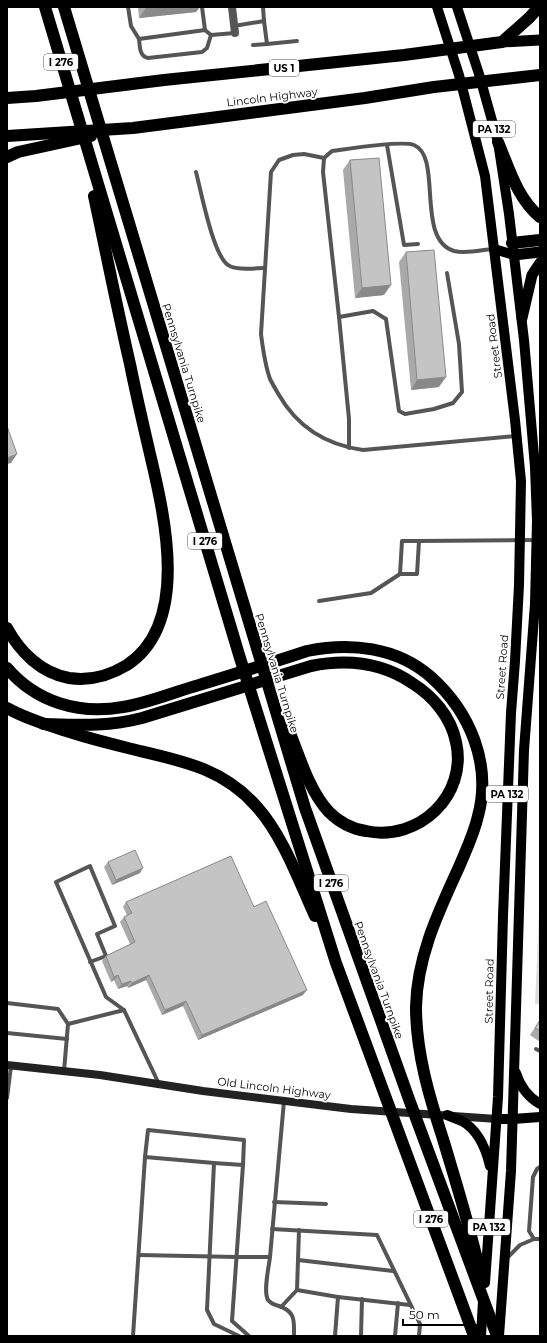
<svg xmlns="http://www.w3.org/2000/svg" width="547" height="1343" font-family="Montserrat,sans-serif">
	<rect width="100%" height="100%" fill="#fff"/>
	<!-- green -->
	<polygon fill="#dcdcdc" points="540,889 540,1004 535,1004"/>
	<g fill="none" stroke-linecap="round" stroke-linejoin="round">
		<!-- service -->
		<g stroke="#555" stroke-width="4">
			<polyline points="128,7 131,26 139,39"/>
			<polyline points="202,7 205,30 211,35 235,33"/>
			<polyline points="234,26 264,21 263,7"/>
			<path d="M205,30L139,39C140,46 139,56 148,58L202,52L207,48L211,35"/>
			<polyline points="267,44 297,41"/>
			<polyline points="253,45 267,44 264,21"/>
			<polyline points="387,145 404,245 418,244"/>
			<path d="M324,158L304,154L293,155L279,160L271,172L261,334C263,350 265,365 270,379C273,385 276,390 279,395C298,428 327,445 363,450L516,436"/>
			<path d="M196,172C201,191 213,255 228,265C236,271 256,268 265,268"/>
			<polyline points="339,317 373,311 386,319 399,411 405,414 434,409 453,403 462,392 459,344 447,273"/>
			<path d="M349,448V419L339,317L323,172L324,158L332,151C348,149 401,140 414,145C443,157 415,239 454,251C466,254 481,250 493,249"/>
			<polyline points="419,541 417,574 400,574 402,541 419,541 537,540"/>
			<polyline points="319,601 371,593 400,574"/>
			<polyline points="90,962 106,956 97,934 115,926 90,866 56,882 106,997 124,1010 159,1084"/>
			<polyline points="7,1003 58,1009 68,1024 64,1071"/>
			<polyline points="68,1024 124,1010"/>
			<polyline points="7,1033 67,1039"/>
			<polyline points="536,1049 540,1051"/>
			<polyline points="7,1098 11,1066"/>
			<polyline points="145,1157 148,1130 244,1140 243,1165"/>
			<polyline points="540,1167 537,1169 533,1177 529,1231 534,1239 540,1239"/>
			<polyline points="274,1202 326,1204"/>
			<polyline points="272,1229 377,1235 420,1324 419,1336"/>
			<polyline points="139,1255 237,1257 270,1257 284,1101"/>
			<path d="M270,1257C269,1266 263,1292 268,1300C271,1304 275,1305 279,1306C296,1312 294,1321 294,1336"/>
			<polyline points="507,1258 520,1245 534,1239"/>
			<polyline points="298,1260 393,1271"/>
			<polyline points="297,1290 338,1297"/>
			<polyline points="281,1307 297,1290 299,1230"/>
			<polyline points="133,1336 145,1157 214,1163"/>
			<polyline points="239,1336 214,1324 207,1310 214,1163 243,1165 232,1321 249,1336"/>
			<polyline points="335,1336 338,1297 410,1305"/>
			<polyline points="361,1336 362,1299"/>
			<polyline points="395,1336 398,1303"/>
		</g>
		<!-- minor -->
		<polyline stroke="#555" stroke-width="8" points="232,7 235,33"/>
		<!-- secondary -->
		<polyline stroke="#222" stroke-width="8" points="7,1065 100,1075 203,1091 351,1109 497,1119"/>
		<!-- primary -->
		<g stroke="#000" stroke-width="10">
			<polyline points="437,7 459,75 485,176 515,420 521,481 519,585 515,661 511,713 503,916 498,1097 485,1283"/>
			<polyline points="457,7 479,74 498,142 509,214 524,340 535,467 537,521 535,604 524,750 511,1171 499,1336"/>
			<polyline points="494,249 514,255"/>
			<path d="M516,1073C520,1086 528,1097 540,1104"/>
			<path d="M447,1115C452,1117 457,1119 462,1121C478,1130 486,1149 490,1166"/>
			<polyline points="497,1119 513,1119 540,1117"/>
			<polyline points="481,1336 483,1301"/>
		</g>
		<!-- trunk -->
		<g stroke="#000" stroke-width="11">
			<polyline points="502,42 540,40"/>
			<polyline points="514,255 540,252"/>
			<polyline points="522,318 532,275 540,263"/>
		</g>
		<!-- motorway -->
		<g stroke="#000" stroke-width="12">
			<polyline points="45,7 240,658 336,963 474,1336"/>
			<polyline points="64,7 305,808 410,1102 497,1336"/>
			<polyline points="7,98 36,96 164,80 404,55 502,42 529,18 539,7"/>
			<polyline points="7,136 133,128 365,98 434,87 540,75"/>
			<path d="M498,142C509,168 517,198 540,217"/>
			<polyline points="7,157 18,152 91,136"/>
			<polyline points="512,243 540,240"/>
			<path d="M7,628C20,652 41,673 69,678C89,681 109,676 127,665C191,623 164,514 150,454C143,424 136,394 130,364C117,308 106,252 94,196"/>
			<path d="M7,668C36,702 79,715 123,707C148,703 174,692 199,685C235,674 271,663 307,651C350,642 397,647 431,677C470,712 492,764 478,816C474,834 466,850 459,867C439,911 417,956 416,1007C416,1052 429,1096 443,1139C457,1186 472,1233 482,1281"/>
			<path d="M7,708C25,718 44,724 63,730C87,738 112,744 136,750C183,761 224,769 257,807C283,836 299,881 315,916"/>
			<path d="M43,724C78,725 108,727 142,718L311,666C346,659 381,662 412,683C433,696 451,717 456,742C468,795 419,842 366,831C352,829 339,822 329,812C309,791 299,755 288,728"/>
		</g>
	</g>
	<!-- wall -->
	<g fill="#a9a9a9">
		<polygon points="138,7 200,7 196,12 139,18"/>
		<polygon points="350,160 384,295 355,298 343,170"/>
		<polygon points="406,252 439,387 411,390 399,262"/>
		<polygon points="108,862 140,873 112,885 104,867"/>
		<polygon points="126,902 254,907 303,995 198,1040 183,1006 162,1015 146,980 128,988 127,986 118,989 114,980 111,982 102,961 106,956 130,944 120,922 124,917 127,915 123,907"/>
		<polygon points="540,1020 540,1042 530,1035"/>
		<polygon points="540,1215 540,1230 539,1230"/>
	</g>
	<!-- shaded-wall -->
	<g fill="#898989">
		<polygon points="157,7 200,7 196,12 139,18 146,8"/>
		<polygon points="391,285 384,295 355,298 362,288"/>
		<polygon points="446,377 439,387 411,390 417,380"/>
		<polygon points="17,454 11,463 7,464 7,458"/>
		<polygon points="143,868 140,873 112,885 116,880"/>
		<polygon points="118,975 114,980 111,982 114,977"/>
		<polygon points="149,975 146,980 128,988 132,983"/>
		<polygon points="131,981 127,986 118,989 122,984"/>
		<polygon points="307,990 303,995 198,1040 202,1035"/>
		<polygon points="186,1001 183,1006 162,1015 165,1010"/>
	</g>
	<!-- building -->
	<g fill="#c4c4c4" stroke="#898989">
		<polygon points="146,7 157,7 146,8"/>
		<polygon points="379,158 391,285 362,288 350,160"/>
		<polygon points="434,250 446,377 417,380 406,252"/>
		<polygon points="7,426 17,454 7,458"/>
		<polygon points="135,850 143,868 116,880 108,862"/>
		<polygon points="231,856 254,907 266,901 307,990 202,1035 186,1001 165,1010 149,975 132,983 131,981 122,984 118,975 114,977 106,956 135,942 124,917 132,913 126,902"/>
		<polygon points="540,1020 540,1031 535,1028"/>
	</g>
	<g text-anchor="middle" dominant-baseline="central" stroke-width="4" stroke-linejoin="round" paint-order="stroke">
		<!-- shield labels -->
		<g fill="#fff" stroke="#4c4c4c" stroke-width="1">
			<rect x="44" y="54" width="34" height="16" rx="3"/>
			<rect x="269" y="60" width="30" height="16" rx="3"/>
			<rect x="473" y="121" width="42" height="16" rx="3"/>
			<rect x="188" y="533" width="34" height="16" rx="3"/>
			<rect x="486" y="786" width="42" height="16" rx="3"/>
			<rect x="314" y="875" width="34" height="16" rx="3"/>
			<rect x="414" y="1211" width="34" height="16" rx="3"/>
			<rect x="468" y="1219" width="42" height="16" rx="3"/>
		</g>
		<g font-size="10" font-weight="bold" fill="#000">
			<text x="61" y="62">I 276</text>
			<text x="284" y="68">US 1</text>
			<text x="494" y="129">PA 132</text>
			<text x="205" y="541">I 276</text>
			<text x="507" y="794">PA 132</text>
			<text x="331" y="883">I 276</text>
			<text x="431" y="1219">I 276</text>
			<text x="489" y="1227">PA 132</text>
		</g>
		<!-- street labels -->
		<g font-size="11" fill="#000" stroke="#fff">
			<text transform="translate(272 97) rotate(-7)">Lincoln Highway</text>
			<text transform="translate(494 346) rotate(-97)">Street Road</text>
			<text transform="translate(184 363) rotate(73)">Pennsylvania Turnpike</text>
			<text transform="translate(502 667) rotate(-86)">Street Road</text>
			<text transform="translate(277 673) rotate(73)">Pennsylvania Turnpike</text>
			<text transform="translate(379 980) rotate(70)">Pennsylvania Turnpike</text>
			<text transform="translate(489 991) rotate(-89)">Street Road</text>
			<text transform="translate(274 1088) rotate(7)">Old Lincoln Highway</text>
		</g>
	</g>
	<!-- border -->
	<rect width="547" height="1343" fill="none" stroke="#000000" stroke-width="16"/>
	<!-- scale -->
	<path d="M403 1319v6h77v-6" fill="none" stroke="#000000" stroke-width="2"/>
	<text x="409" y="1319" font-size="12" fill="#000000" stroke="#ffffff" stroke-width="3" paint-order="stroke">50 m</text>
</svg>
